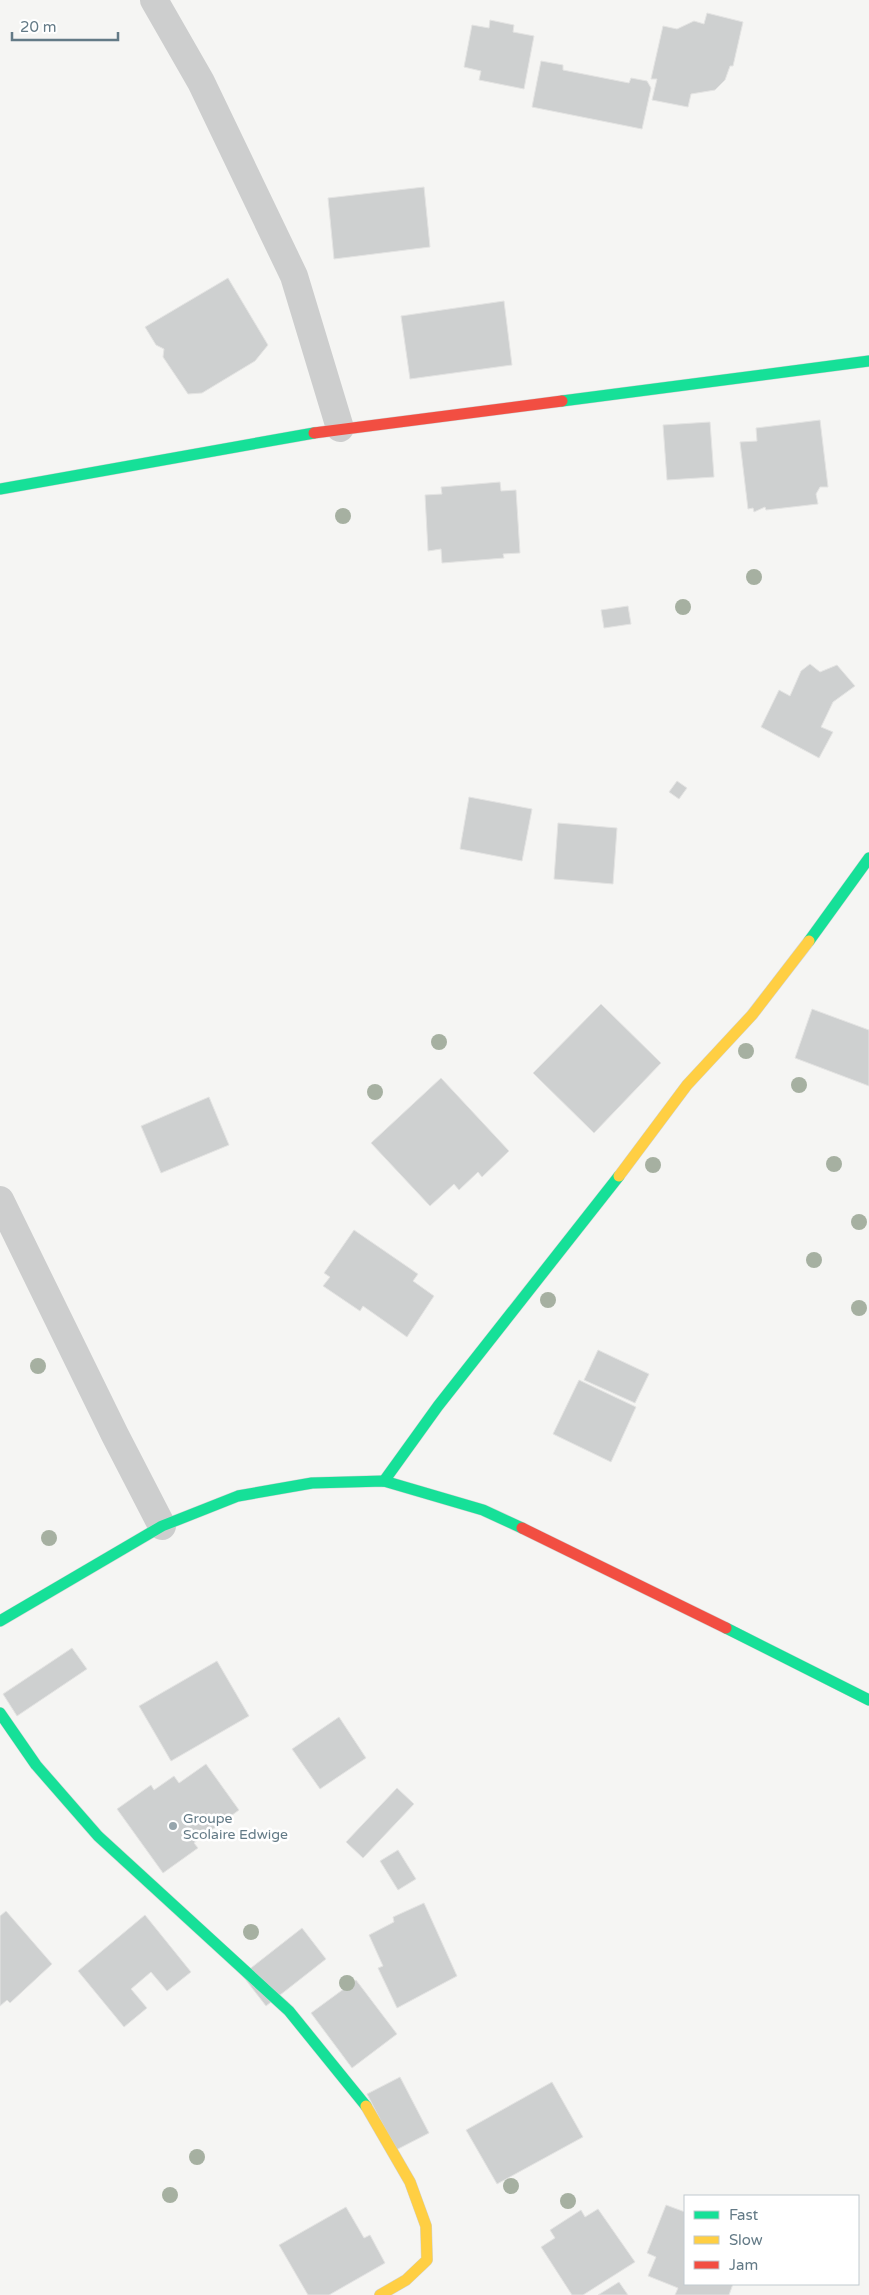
<svg xmlns="http://www.w3.org/2000/svg" width="869" height="2295" font-family="'Varela Round',sans-serif">
	<rect width="100%" height="100%" fill="#f5f5f3"/>
	<!-- building -->
	<g fill="#ced0d0" stroke="#e4e4e3">
		<polygon points="707,13 743,22 733,66 730,66 725,80 715,90 691,94 688,107 652,100 657,79 651,79 663,26 677,29 694,21 704,24"/>
		<polygon points="490,20 514,25 513,32 534,36 524,89 479,80 481,71 464,67 472,25 489,28"/>
		<polygon points="541,61 563,65 563,70 629,83 631,78 647,81 651,88 642,129 532,107"/>
		<polygon points="424,187 430,247 334,259 328,198"/>
		<polygon points="228,278 268,345 255,361 202,393 188,394 163,357 164,349 156,345 145,327"/>
		<polygon points="504,301 512,365 410,379 401,316"/>
		<polygon points="820,420 828,487 820,487 816,494 818,504 766,510 765,507 754,512 753,508 748,509 740,442 757,441 756,428"/>
		<polygon points="710,422 714,477 667,480 663,425"/>
		<polygon points="500,482 501,491 516,490 520,553 503,554 504,558 442,563 441,549 428,551 425,495 442,494 441,487"/>
		<polygon points="628,606 631,624 604,628 601,610"/>
		<polygon points="810,664 820,672 837,665 855,686 833,702 821,727 833,732 819,758 761,727 779,690 790,696 801,671"/>
		<polygon points="677,781 687,788 679,799 669,792"/>
		<polygon points="469,797 532,809 522,861 460,849"/>
		<polygon points="558,823 617,828 613,884 554,879"/>
		<polygon points="601,1004 661,1063 594,1133 533,1073"/>
		<polygon points="812,1009 869,1030 869,1086 795,1058"/>
		<polygon points="441,1078 509,1151 482,1177 478,1172 459,1190 454,1184 430,1206 371,1143"/>
		<polygon points="209,1097 229,1145 161,1173 141,1126"/>
		<polygon points="354,1230 418,1274 413,1281 434,1296 407,1337 363,1306 360,1311 323,1286 330,1277 324,1273"/>
		<polygon points="598,1350 649,1374 635,1403 584,1380"/>
		<polygon points="579,1380 636,1407 611,1462 553,1434"/>
		<polygon points="72,1648 87,1669 17,1716 3,1694"/>
		<polygon points="217,1661 249,1716 171,1761 139,1706"/>
		<polygon points="339,1717 366,1758 320,1789 292,1749"/>
		<polygon points="206,1764 239,1810 194,1843 198,1848 163,1873 117,1809 151,1785 154,1790 174,1776 179,1783"/>
		<polygon points="397,1788 414,1804 363,1858 346,1842"/>
		<polygon points="398,1850 416,1879 398,1890 380,1861"/>
		<polygon points="424,1903 457,1976 397,2008 378,1968 383,1966 369,1935 394,1922 393,1917"/>
		<polygon points="6,1911 52,1964 10,2003 7,2000 0,2006 0,1916"/>
		<polygon points="145,1915 191,1972 167,1991 151,1972 131,1989 147,2008 124,2027 78,1971"/>
		<polygon points="302,1928 326,1959 266,2006 242,1975"/>
		<polygon points="356,1980 397,2034 352,2068 311,2013"/>
		<polygon points="400,2077 429,2133 396,2150 367,2094"/>
		<polygon points="552,2082 583,2137 497,2184 466,2130"/>
		<polygon points="666,2205 685,2212 685,2284 733,2284 729,2295 675,2295 678,2288 648,2276 656,2257 647,2253"/>
		<polygon points="346,2207 364,2238 370,2235 385,2263 329,2295 308,2295 279,2245"/>
		<polygon points="598,2209 635,2262 583,2295 572,2295 541,2247 555,2238 550,2230 581,2210 585,2217"/>
		<polygon points="619,2282 628,2295 598,2295"/>
	</g>
	<g fill="none" stroke-linecap="round" stroke-linejoin="round">
		<defs>
			<g id="fast">
				<polyline points="562,401 869,361"/>
				<polyline points="0,489 314,433"/>
				<polyline points="809,941 869,858"/>
				<polyline points="384,1481 438,1406 619,1176"/>
				<polyline points="0,1621 162,1526 238,1496 312,1483 384,1481 483,1510 522,1528"/>
				<polyline points="726,1628 869,1700"/>
				<polyline points="0,1713 36,1765 98,1836 289,2011 366,2106"/>
			</g>
			<g id="slow">
				<polyline points="619,1176 687,1085 752,1015 809,941"/>
				<polyline points="366,2106 410,2182 426,2226 427,2260 406,2280 380,2295"/>
			</g>
			<g id="jam">
				<polyline points="314,433 562,401"/>
				<polyline points="522,1528 726,1628"/>
			</g>
		</defs>
		<!-- fast casing -->
		<use href="#fast" stroke="#d1d3d3" stroke-width="12"/>
		<!-- slow casing -->
		<use href="#slow" stroke="#d1d3d3" stroke-width="12"/>
		<!-- jam casing -->
		<use href="#jam" stroke="#d1d3d3" stroke-width="12"/>
		<!-- street -->
		<g stroke="#cdcece" stroke-width="28">
			<polyline points="154,0 201,82 294,276 340,428"/>
			<polyline points="0,1200 115,1435 162,1526"/>
		</g>
		<!-- fast -->
		<use href="#fast" stroke="#16e098" stroke-width="11"/>
		<!-- slow -->
		<use href="#slow" stroke="#ffcf43" stroke-width="11"/>
		<!-- jam -->
		<use href="#jam" stroke="#f24e42" stroke-width="11"/>
	</g>
	<!-- trees -->
	<g fill="#a6b0a1">
		<circle cx="343" cy="516" r="8"/>
		<circle cx="754" cy="577" r="8"/>
		<circle cx="683" cy="607" r="8"/>
		<circle cx="439" cy="1042" r="8"/>
		<circle cx="746" cy="1051" r="8"/>
		<circle cx="799" cy="1085" r="8"/>
		<circle cx="375" cy="1092" r="8"/>
		<circle cx="834" cy="1164" r="8"/>
		<circle cx="653" cy="1165" r="8"/>
		<circle cx="859" cy="1222" r="8"/>
		<circle cx="814" cy="1260" r="8"/>
		<circle cx="548" cy="1300" r="8"/>
		<circle cx="859" cy="1308" r="8"/>
		<circle cx="38" cy="1366" r="8"/>
		<circle cx="49" cy="1538" r="8"/>
		<circle cx="251" cy="1932" r="8"/>
		<circle cx="347" cy="1983" r="8"/>
		<circle cx="197" cy="2157" r="8"/>
		<circle cx="511" cy="2186" r="8"/>
		<circle cx="170" cy="2195" r="8"/>
		<circle cx="568" cy="2201" r="8"/>
	</g>
	<!-- markers -->
	<circle fill="#96a5ac" stroke="#fff" stroke-width="2" cx="173" cy="1826" r="5"/>
	<g text-anchor="middle" dominant-baseline="central" stroke-width="5" stroke-linejoin="round" paint-order="stroke">
		<!-- poi labels -->
		<g font-size="14" fill="#637a86" stroke="#fff" text-anchor="start">
			<text x="183" y="1818">Groupe<tspan x="183" dy="16">Scolaire Edwige</tspan></text>
		</g>
	</g>
	<!-- legend -->
	<rect x="684" y="2195" width="175" height="90" fill="#ffffff" stroke="#c1cacf"/>
	<rect x="694" y="2211" width="25" height="8" fill="#16e098" stroke="#c1cacf"/>
	<text x="729" y="2220" font-size="15" fill="#637a86">Fast</text>
	<rect x="694" y="2236" width="25" height="8" fill="#ffcf43" stroke="#c1cacf"/>
	<text x="729" y="2245" font-size="15" fill="#637a86">Slow</text>
	<rect x="694" y="2261" width="25" height="8" fill="#f24e42" stroke="#c1cacf"/>
	<text x="729" y="2270" font-size="15" fill="#637a86">Jam</text>
	<!-- scale -->
	<path d="M12 32v8h106v-8" fill="none" stroke="#637a86" stroke-width="2.5"/>
	<text x="20" y="32" font-size="15" fill="#637a86" stroke="#ffffff" stroke-width="4" paint-order="stroke">20 m</text>
</svg>
